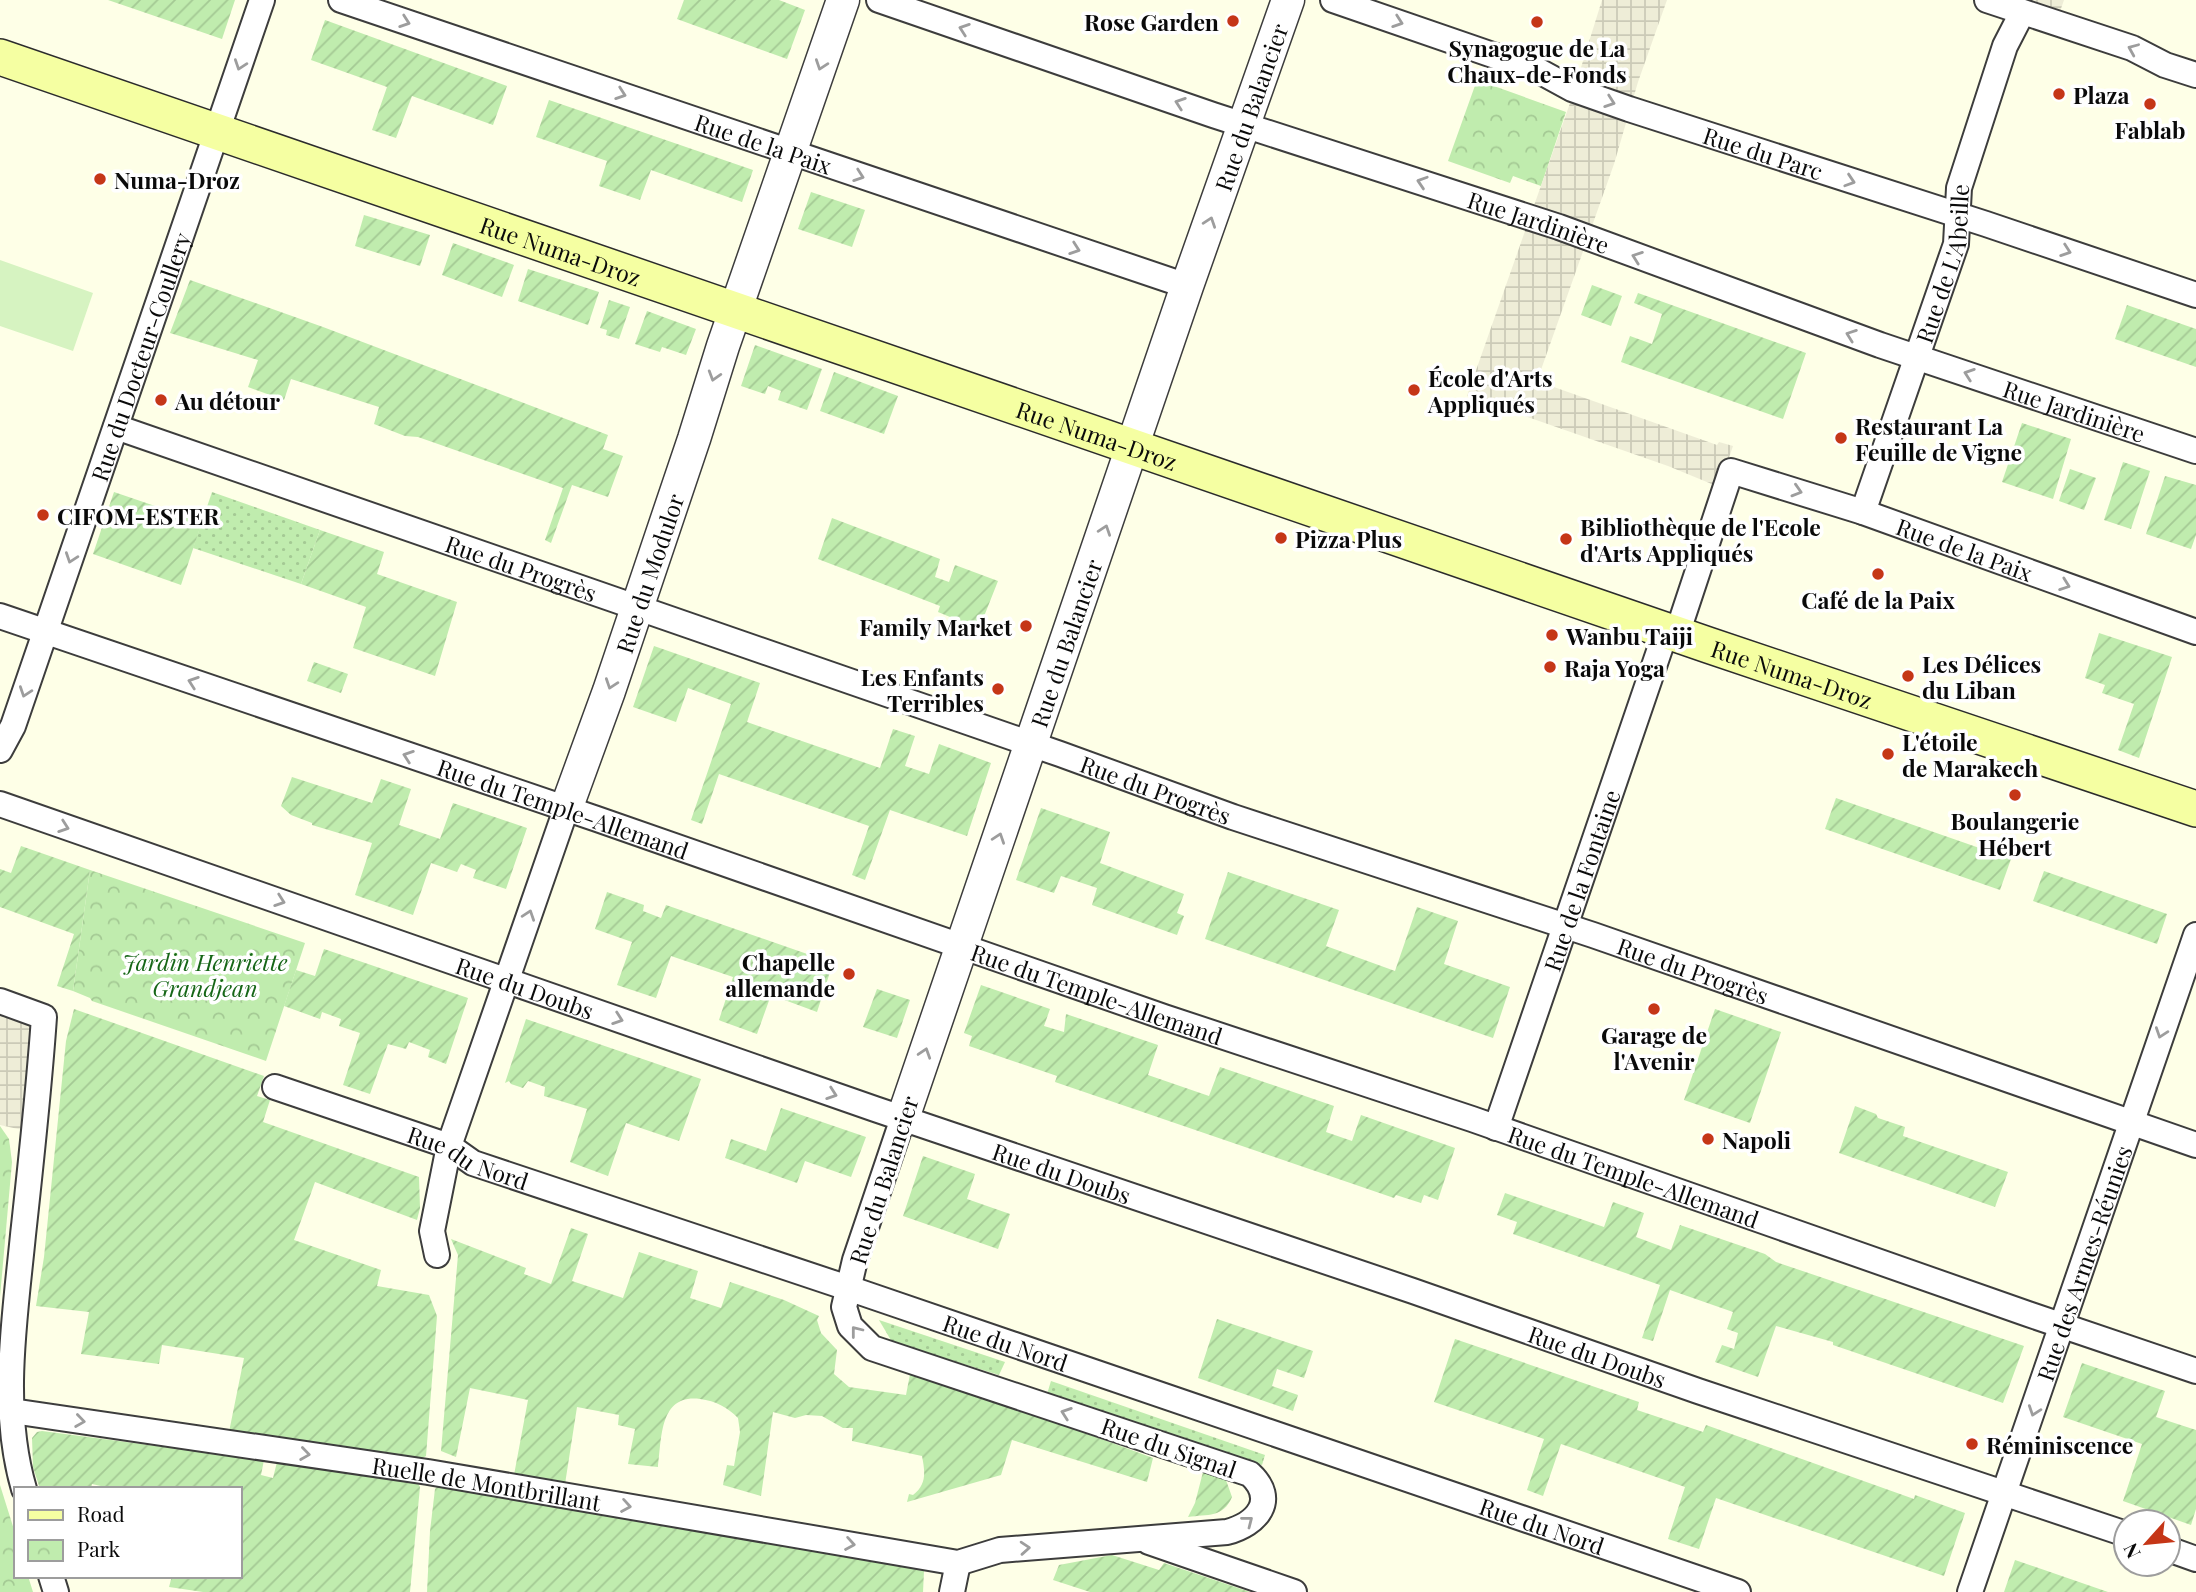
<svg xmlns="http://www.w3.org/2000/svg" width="2196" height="1592" font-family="'Playfair Display',serif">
	<defs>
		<pattern id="grass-dots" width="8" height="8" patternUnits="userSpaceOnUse" patternTransform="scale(1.75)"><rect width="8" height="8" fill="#c0ecae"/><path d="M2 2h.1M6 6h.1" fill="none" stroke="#a4c994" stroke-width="1.8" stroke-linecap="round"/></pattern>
		<pattern id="park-crowns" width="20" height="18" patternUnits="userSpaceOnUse" patternTransform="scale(1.75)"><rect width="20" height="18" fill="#c0ecae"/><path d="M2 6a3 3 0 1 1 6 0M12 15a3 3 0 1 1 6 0" fill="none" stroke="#a4c994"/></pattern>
		<pattern id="garden-furrows" width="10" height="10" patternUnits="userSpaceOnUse" patternTransform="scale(1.75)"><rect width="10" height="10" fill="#c0ecae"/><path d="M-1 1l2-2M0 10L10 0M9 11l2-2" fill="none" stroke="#a4c994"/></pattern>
		<pattern id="plaza-grid" width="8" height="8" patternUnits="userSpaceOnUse" patternTransform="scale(1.75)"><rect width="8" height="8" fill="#eeedd7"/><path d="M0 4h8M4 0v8" fill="none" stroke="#cbcab7"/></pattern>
	</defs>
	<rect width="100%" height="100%" fill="#feffe7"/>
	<!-- grass -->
	<g fill="url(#grass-dots)">
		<polygon points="212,492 320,530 301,584 193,548"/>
		<polygon points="879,1320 1005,1362 999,1375 892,1342"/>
		<polygon points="1051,1381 1265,1455 1262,1465 1047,1394"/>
	</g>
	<!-- park -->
	<g fill="url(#park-crowns)">
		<polygon points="1477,80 1566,112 1541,186 1513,176 1510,183 1448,161"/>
		<polygon points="90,870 305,943 266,1061 92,1001 90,998 73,991"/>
		<polygon points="0,1126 9,1139 12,1162 0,1297"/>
		<polygon points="0,1485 16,1536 16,1576 28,1576 33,1592 0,1592"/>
	</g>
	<!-- garden -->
	<g fill="url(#garden-furrows)">
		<polygon points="108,0 235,0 222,39"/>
		<polygon points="684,0 779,0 805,10 787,59 677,19"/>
		<polygon points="325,20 507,86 493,125 412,96 396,138 372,130 387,87 311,60"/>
		<polygon points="549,100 753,170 742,202 651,170 640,200 599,186 607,161 536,137"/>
		<polygon points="811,192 865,210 852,247 798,229"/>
		<polygon points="364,215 430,235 420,266 355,246"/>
		<polygon points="453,243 514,265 502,297 442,275"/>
		<polygon points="528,269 599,292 588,325 518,301"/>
		<polygon points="190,280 323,327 608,435 603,449 623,456 608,497 572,485 551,543 545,540 563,488 418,437 405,436 374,424 379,407 291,379 284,400 248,387 258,360 170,333"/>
		<polygon points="1592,285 1622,296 1611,326 1581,315"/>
		<polygon points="1638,293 1806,353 1783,419 1621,362 1630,336 1652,344 1662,314 1634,303"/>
		<polygon points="609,300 630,307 619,339 606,335 607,330 600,328"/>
		<polygon points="2127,305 2196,329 2196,367 2115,339"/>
		<polygon points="647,311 696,329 686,355 662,347 660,352 635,344"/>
		<polygon points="755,345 822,369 807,410 778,400 781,391 768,386 765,394 741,386"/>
		<polygon points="834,372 898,396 884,434 820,411"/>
		<polygon points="2022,423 2071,439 2053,499 2002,482"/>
		<polygon points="2123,462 2150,471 2131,529 2104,520"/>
		<polygon points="2070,469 2096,478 2084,510 2059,501"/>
		<polygon points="2165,476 2196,485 2196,535 2191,549 2146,534"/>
		<polygon points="114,492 202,522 181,585 93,554"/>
		<polygon points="832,518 940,559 935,577 949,582 955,565 998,581 979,629 938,612 940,606 818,559"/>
		<polygon points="320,530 384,552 377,574 457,602 435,676 353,648 366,607 301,584"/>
		<polygon points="2099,633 2172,657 2139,758 2118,750 2134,704 2102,693 2105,685 2085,678"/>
		<polygon points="654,646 760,683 747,722 880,768 893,729 915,736 905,766 929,774 939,744 991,763 967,836 890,810 865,880 852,875 869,826 719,774 702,824 691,820 731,704 688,688 676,722 633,707"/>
		<polygon points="314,662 348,674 341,693 307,681"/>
		<polygon points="292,777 372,803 381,779 411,789 399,825 440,839 453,803 527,828 506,889 473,878 476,870 461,864 457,872 431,863 413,915 355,895 372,843 312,825 312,823 291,815 281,806"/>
		<polygon points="1836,798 2011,859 2000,890 1825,829"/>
		<polygon points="1041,808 1110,832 1100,863 1184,894 1177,913 1184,916 1177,935 1092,905 1097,888 1061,876 1054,893 1016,880"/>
		<polygon points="21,846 90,870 73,991 57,986 74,934 0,907 0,869 11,873"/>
		<polygon points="2044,871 2167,914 2157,944 2033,901"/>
		<polygon points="1228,872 1339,910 1326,946 1395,971 1417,907 1458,921 1444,964 1510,987 1493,1038 1205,939"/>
		<polygon points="607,892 644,905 643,911 661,918 666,905 833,963 817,1012 771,995 757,1034 721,1021 719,1020 733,977 671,956 656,998 617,985 632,942 595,929"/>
		<polygon points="324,949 468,998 446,1064 428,1057 430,1050 409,1042 406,1049 388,1044 370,1094 343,1085 360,1033 339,1026 341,1019 322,1012 320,1019 284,1006 296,970 315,976"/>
		<polygon points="981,985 1050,1009 1044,1026 1064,1032 1066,1014 1158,1045 1148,1075 1209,1096 1220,1067 1334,1106 1326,1132 1352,1141 1361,1115 1455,1148 1438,1200 1424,1195 1421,1203 1396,1195 1394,1198 1055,1082 1057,1076 969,1046 972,1036 964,1033"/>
		<polygon points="877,989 910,1000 897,1038 863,1027"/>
		<polygon points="74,1009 264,1076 257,1096 270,1100 263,1122 419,1177 420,1208 417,1220 315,1182 294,1240 381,1270 377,1286 429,1295 437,1316 426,1456 419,1460 228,1437 244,1358 162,1345 159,1364 81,1354 89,1312 36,1306 44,1257 66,1041"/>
		<polygon points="1715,1009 1781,1032 1750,1123 1684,1100"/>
		<polygon points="526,1019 701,1079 679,1141 626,1123 608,1176 570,1162 587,1109 544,1096 545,1087 528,1081 523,1088 511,1084 509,1081 505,1083"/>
		<polygon points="1855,1106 1876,1114 1878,1118 1905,1127 1903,1136 2008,1172 1995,1207 1839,1153"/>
		<polygon points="781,1108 866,1137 851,1177 805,1161 797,1183 725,1158 731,1139 766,1151"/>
		<polygon points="923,1156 975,1174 967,1199 1010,1214 998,1249 903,1216"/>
		<polygon points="1505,1193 1604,1227 1613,1202 1644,1213 1636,1237 1671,1250 1680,1225 1765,1254 1776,1262 2024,1346 2003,1403 1833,1345 1833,1342 1776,1326 1758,1377 1715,1362 1722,1345 1734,1349 1738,1333 1727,1329 1733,1312 1670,1290 1653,1341 1642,1338 1660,1285 1513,1234 1517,1222 1497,1215"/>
		<path d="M571,1228L588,1234L572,1281L623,1298L639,1252L698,1271L690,1298L721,1308L730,1282L784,1300L819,1316L817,1320L821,1333L837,1350L834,1374L849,1387L906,1395L911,1369L1153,1458L1147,1482L1012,1440L1001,1475L907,1502L909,1494L913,1495C927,1484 925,1472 922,1456L852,1441L853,1428H843L822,1416L806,1415L795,1418L773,1412L761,1496L723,1485L727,1465L734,1466L740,1432L738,1418C727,1407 716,1401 700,1399C659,1394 662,1438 658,1467L628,1464L635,1429L618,1425L619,1415L577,1407L565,1484L514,1475L528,1400L470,1388L456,1457L441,1451L458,1255L451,1239L526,1268L524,1274L551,1284Z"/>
		<polygon points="1217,1319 1313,1351 1304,1378 1277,1369 1272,1386 1298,1395 1293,1411 1198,1378"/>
		<polygon points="1455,1339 1639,1402 1637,1410 1703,1432 1706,1425 1914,1499 1915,1495 1965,1513 1944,1576 1716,1498 1699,1549 1668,1539 1685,1487 1561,1444 1543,1496 1527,1490 1544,1439 1434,1402"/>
		<polygon points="2082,1363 2165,1391 2156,1417 2196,1430 2196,1509 2191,1525 2123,1501 2142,1444 2063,1417"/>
		<polygon points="42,1431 264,1460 261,1475 273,1478 277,1462 416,1480 420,1487 410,1592 203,1592 169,1587 172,1576 240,1576 240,1489 114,1489 92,1484 91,1489 40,1489 33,1467 32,1438 37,1432"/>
		<path d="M1203,1472L1226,1480L1232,1497C1223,1518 1208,1514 1188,1517L1195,1503Z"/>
		<polygon points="439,1485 728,1532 924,1571 923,1592 427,1592 430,1531 435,1489"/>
		<polygon points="1112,1555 1159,1570 1164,1563 1250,1592 1090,1592 1053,1580 1059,1565"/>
		<polygon points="2015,1560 2108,1592 2004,1592"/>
	</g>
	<!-- pitch -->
	<polygon fill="#d6f3c1" points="0,260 93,293 73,351 0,326"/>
	<!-- plaza -->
	<g fill="url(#plaza-grid)">
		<polygon points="1602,0 1667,0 1638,82 1614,164 1537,381 1717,445 1719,442 1733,446 1719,487 1668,466 1467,396 1569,106"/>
		<polygon points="2001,0 2064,0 2056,23"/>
		<polygon points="0,1015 24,1023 32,1029 27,1131 0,1125"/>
	</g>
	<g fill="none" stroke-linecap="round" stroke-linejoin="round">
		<defs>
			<g id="minor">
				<path id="s1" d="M341,0L1187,286"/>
				<path id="s2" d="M879,0L1213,115L1559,227L1880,345L2196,451"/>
				<path id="s3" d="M1333,0L1539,71L1572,89L1629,109L1986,224L2196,295"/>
				<polyline points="1987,0 2132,48 2165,65 2196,75"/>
				<path id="s4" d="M116,427L1060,754L1233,817L1593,935L2196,1145"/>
				<path id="s5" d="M1863,512L1956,244L1959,188L2005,46L2022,13"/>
				<path id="s6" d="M0,616L597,819L1164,1017L1472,1119L2028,1314L2196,1371"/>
				<path id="s7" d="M1677,634L1731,471L1863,512L2196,632"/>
				<path id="s8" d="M0,750L13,726L262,0"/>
				<path id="s9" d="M0,804L875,1109L1413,1291L1698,1391L2126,1534"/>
				<path d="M0,1001L44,1017C39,1090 31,1162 23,1235C15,1317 0,1408 24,1489"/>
				<path id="s10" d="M275,1087L449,1146L473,1163L848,1288L1738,1592"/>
				<path id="s11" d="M1496,1128L1666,631"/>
				<polyline points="437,1255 432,1231 449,1146 566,809"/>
				<path id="s12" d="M12,1411L428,1472L958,1563L1000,1550L1227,1532C1257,1524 1278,1500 1250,1474L872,1348L850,1326L844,1307L855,1260L903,1118"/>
				<polyline points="1149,1542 1294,1592"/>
				<polyline points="2168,1549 2196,1559"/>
				<polyline points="51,1576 56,1592"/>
				<polyline points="952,1592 958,1563"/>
				<path id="s13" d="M1970,1592L2196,935"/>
			</g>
			<g id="tertiary">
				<path id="s14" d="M566,809L609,691L694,439L723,346L843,0"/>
				<path id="s15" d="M903,1118L1187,286L1288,0"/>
			</g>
			<g id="secondary">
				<path id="s16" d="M0,57L1708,645L2196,809"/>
			</g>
		</defs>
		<!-- minor casing -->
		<use href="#minor" stroke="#3d3d3d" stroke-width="28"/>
		<!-- tertiary casing -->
		<use href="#tertiary" stroke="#3d3d3d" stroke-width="35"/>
		<!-- secondary casing -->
		<use href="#secondary" stroke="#2c2c2c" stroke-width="38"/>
		<!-- minor -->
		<use href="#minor" stroke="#fff" stroke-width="24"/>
		<!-- tertiary -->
		<use href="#tertiary" stroke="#fff" stroke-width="32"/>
		<!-- secondary -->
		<use href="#secondary" stroke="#f5ffa2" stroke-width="35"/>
	</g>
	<!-- one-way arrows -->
	<defs><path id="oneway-chevron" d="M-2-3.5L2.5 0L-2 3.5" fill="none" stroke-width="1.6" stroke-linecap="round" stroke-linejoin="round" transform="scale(1.75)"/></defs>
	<g stroke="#9d9d9d">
		<use href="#oneway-chevron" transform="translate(405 22) rotate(19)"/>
		<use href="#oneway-chevron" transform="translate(1398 22) rotate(19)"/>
		<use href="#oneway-chevron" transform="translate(964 29) rotate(-161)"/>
		<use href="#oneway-chevron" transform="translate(2133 49) rotate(-157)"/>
		<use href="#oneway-chevron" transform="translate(240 65) rotate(109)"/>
		<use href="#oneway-chevron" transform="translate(821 65) rotate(109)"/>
		<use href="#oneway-chevron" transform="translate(621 94) rotate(19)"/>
		<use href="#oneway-chevron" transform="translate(1610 102) rotate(19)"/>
		<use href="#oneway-chevron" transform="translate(1180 103) rotate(-161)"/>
		<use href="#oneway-chevron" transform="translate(859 176) rotate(19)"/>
		<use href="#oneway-chevron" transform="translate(1850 181) rotate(18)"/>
		<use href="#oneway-chevron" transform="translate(1422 182) rotate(-162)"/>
		<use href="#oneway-chevron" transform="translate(1210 222) rotate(-71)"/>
		<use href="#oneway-chevron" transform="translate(1075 249) rotate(19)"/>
		<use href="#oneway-chevron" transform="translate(2066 251) rotate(19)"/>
		<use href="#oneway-chevron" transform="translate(1637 257) rotate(-160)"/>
		<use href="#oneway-chevron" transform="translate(1851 335) rotate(-160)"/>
		<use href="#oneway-chevron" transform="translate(1969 374) rotate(-161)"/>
		<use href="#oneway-chevron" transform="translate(714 376) rotate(107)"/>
		<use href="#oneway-chevron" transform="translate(1797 491) rotate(17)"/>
		<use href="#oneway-chevron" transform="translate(1105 530) rotate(-71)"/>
		<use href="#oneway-chevron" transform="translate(71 558) rotate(109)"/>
		<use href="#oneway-chevron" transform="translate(2065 585) rotate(20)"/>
		<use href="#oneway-chevron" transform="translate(193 682) rotate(-161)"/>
		<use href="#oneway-chevron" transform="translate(611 684) rotate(109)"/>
		<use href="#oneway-chevron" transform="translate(25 692) rotate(109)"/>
		<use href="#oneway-chevron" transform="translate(408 756) rotate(-161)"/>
		<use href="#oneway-chevron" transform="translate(64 827) rotate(19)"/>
		<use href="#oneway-chevron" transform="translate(999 838) rotate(-71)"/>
		<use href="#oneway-chevron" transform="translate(280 901) rotate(19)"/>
		<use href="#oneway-chevron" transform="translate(529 915) rotate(-71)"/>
		<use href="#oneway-chevron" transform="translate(618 1019) rotate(19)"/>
		<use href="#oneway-chevron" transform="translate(2161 1033) rotate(109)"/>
		<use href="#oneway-chevron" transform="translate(925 1053) rotate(-72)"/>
		<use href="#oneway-chevron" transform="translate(832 1094) rotate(19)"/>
		<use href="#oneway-chevron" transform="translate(856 1331) rotate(-128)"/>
		<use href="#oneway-chevron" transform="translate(2034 1411) rotate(109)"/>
		<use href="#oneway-chevron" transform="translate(1066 1413) rotate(-161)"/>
		<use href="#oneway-chevron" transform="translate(80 1421) rotate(8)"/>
		<use href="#oneway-chevron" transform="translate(305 1454) rotate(8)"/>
		<use href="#oneway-chevron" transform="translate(626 1506) rotate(10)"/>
		<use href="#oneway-chevron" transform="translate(1248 1521) rotate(-38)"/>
		<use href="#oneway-chevron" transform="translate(850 1544) rotate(10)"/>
		<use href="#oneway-chevron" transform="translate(1025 1548) rotate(-4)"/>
	</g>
	<!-- markers -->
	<g fill="#c53617" stroke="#fff" stroke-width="2.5">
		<circle cx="1233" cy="21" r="7"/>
		<circle cx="1537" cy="22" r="7"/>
		<circle cx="2059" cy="94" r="7"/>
		<circle cx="2150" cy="104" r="7"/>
		<circle cx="100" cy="179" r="7"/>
		<circle cx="1414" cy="390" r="7"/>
		<circle cx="161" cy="400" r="7"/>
		<circle cx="1841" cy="438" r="7"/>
		<circle cx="43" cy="515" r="7"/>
		<circle cx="1281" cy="538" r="7"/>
		<circle cx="1566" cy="539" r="7"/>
		<circle cx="1878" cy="574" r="7"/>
		<circle cx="1026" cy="626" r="7"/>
		<circle cx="1552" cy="635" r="7"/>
		<circle cx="1550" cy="667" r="7"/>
		<circle cx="1908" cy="676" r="7"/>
		<circle cx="998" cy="689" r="7"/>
		<circle cx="1888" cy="754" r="7"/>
		<circle cx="2015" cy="795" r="7"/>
		<circle cx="849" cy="974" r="7"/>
		<circle cx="1654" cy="1009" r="7"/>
		<circle cx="1708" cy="1139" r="7"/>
		<circle cx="1972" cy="1444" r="7"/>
	</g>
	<g text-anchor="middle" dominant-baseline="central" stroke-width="7" stroke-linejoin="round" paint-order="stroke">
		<!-- poi labels -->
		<g font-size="23" font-weight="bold" fill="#0a0a0a" stroke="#fff" text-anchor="start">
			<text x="1219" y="21" text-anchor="end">Rose Garden</text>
			<text x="1537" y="47" text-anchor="middle">Synagogue de La<tspan x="1537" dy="26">Chaux-de-Fonds</tspan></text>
			<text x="2073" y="94">Plaza</text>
			<text x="2150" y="129" text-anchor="middle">Fablab</text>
			<text x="114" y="179">Numa-Droz</text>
			<text x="1428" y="377">École d'Arts<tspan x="1428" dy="26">Appliqués</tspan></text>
			<text x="175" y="400">Au détour</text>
			<text x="1855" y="425">Restaurant La<tspan x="1855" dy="26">Feuille de Vigne</tspan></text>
			<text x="57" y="515">CIFOM-ESTER</text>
			<text x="1580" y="526">Bibliothèque de l'Ecole<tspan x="1580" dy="26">d'Arts Appliqués</tspan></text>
			<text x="1295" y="538">Pizza Plus</text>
			<text x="1878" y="599" text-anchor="middle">Café de la Paix</text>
			<text x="1012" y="626" text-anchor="end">Family Market</text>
			<text x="1566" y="635">Wanbu Taiji</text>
			<text x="1922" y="663">Les Délices<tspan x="1922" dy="26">du Liban</tspan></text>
			<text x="1564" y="667">Raja Yoga</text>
			<text x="984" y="676" text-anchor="end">Les Enfants<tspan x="984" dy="26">Terribles</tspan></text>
			<text x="1902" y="741">L'étoile<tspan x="1902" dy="26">de Marakech</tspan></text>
			<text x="2015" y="820" text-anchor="middle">Boulangerie<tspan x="2015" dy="26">Hébert</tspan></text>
			<text x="835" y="961" text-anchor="end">Chapelle<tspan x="835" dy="26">allemande</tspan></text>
			<text x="1654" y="1034" text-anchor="middle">Garage de<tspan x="1654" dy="26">l'Avenir</tspan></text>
			<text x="1722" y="1139">Napoli</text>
			<text x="1986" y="1444">Réminiscence</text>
		</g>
		<!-- street labels -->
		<g font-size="23" fill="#0a0a0a" stroke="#fff">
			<text stroke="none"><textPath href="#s15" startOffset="1069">Rue du Balancier</textPath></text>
			<text stroke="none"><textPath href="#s1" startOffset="446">Rue de la Paix</textPath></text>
			<text stroke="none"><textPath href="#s3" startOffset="457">Rue du Parc</textPath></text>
			<text stroke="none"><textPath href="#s2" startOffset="696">Rue Jardinière</textPath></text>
			<text stroke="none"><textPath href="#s16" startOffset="593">Rue Numa-Droz</textPath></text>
			<text stroke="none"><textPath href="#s5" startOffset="262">Rue de L'Abeille</textPath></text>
			<text stroke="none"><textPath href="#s8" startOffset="418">Rue du Docteur-Coullery</textPath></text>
			<text stroke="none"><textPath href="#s2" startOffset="1264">Rue Jardinière</textPath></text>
			<text stroke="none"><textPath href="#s16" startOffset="1160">Rue Numa-Droz</textPath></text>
			<text stroke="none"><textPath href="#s7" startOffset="418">Rue de la Paix</textPath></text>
			<text stroke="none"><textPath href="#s4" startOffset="429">Rue du Progrès</textPath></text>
			<text stroke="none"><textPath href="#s14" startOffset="250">Rue du Modulor</textPath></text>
			<text stroke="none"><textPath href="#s15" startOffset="502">Rue du Balancier</textPath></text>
			<text stroke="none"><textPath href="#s16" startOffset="1895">Rue Numa-Droz</textPath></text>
			<text stroke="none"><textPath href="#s4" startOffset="1101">Rue du Progrès</textPath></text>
			<text stroke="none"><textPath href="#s6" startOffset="595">Rue du Temple-Allemand</textPath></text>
			<text stroke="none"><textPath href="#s11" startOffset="262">Rue de la Fontaine</textPath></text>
			<text stroke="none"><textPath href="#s4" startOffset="1668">Rue du Progrès</textPath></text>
			<text stroke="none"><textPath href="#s9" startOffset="556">Rue du Doubs</textPath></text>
			<text stroke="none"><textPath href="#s6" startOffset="1160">Rue du Temple-Allemand</textPath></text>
			<text stroke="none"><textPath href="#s10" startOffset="206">Rue du Nord</textPath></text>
			<text stroke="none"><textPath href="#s9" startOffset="1124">Rue du Doubs</textPath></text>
			<text stroke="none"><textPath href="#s6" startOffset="1727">Rue du Temple-Allemand</textPath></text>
			<text transform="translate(883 1180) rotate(-72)">Rue du Balancier</text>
			<text stroke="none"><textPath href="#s13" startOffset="348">Rue des Armes-Réunies</textPath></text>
			<text stroke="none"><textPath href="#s10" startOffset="775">Rue du Nord</textPath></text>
			<text stroke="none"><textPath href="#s9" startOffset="1690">Rue du Doubs</textPath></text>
			<text transform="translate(1169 1447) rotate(19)">Rue du Signal</text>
			<text stroke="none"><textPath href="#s12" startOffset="480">Ruelle de Montbrillant</textPath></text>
			<text stroke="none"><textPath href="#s10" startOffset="1342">Rue du Nord</textPath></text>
		</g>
		<!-- park labels -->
		<g font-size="23" font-style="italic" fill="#166617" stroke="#fff">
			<text x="205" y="961">Jardin Henriette<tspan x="205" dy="26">Grandjean</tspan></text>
		</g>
	</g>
	<!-- legend -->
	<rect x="14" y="1487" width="228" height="91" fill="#ffffff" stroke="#9d9d9d" stroke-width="2"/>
	<rect x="28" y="1510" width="35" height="10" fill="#f5ffa2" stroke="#9d9d9d" stroke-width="2"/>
	<text x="77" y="1522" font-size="21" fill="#0a0a0a">Road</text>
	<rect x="28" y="1540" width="35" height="21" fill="url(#park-crowns)" stroke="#9d9d9d" stroke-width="2"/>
	<text x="77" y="1557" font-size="21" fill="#0a0a0a">Park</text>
	<!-- north arrow -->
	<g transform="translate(2147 1543) rotate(243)"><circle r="33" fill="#ffffff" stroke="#9d9d9d" stroke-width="2"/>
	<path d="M0-5L12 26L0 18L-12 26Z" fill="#c53617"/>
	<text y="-10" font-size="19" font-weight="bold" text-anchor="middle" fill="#0a0a0a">N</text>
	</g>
</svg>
